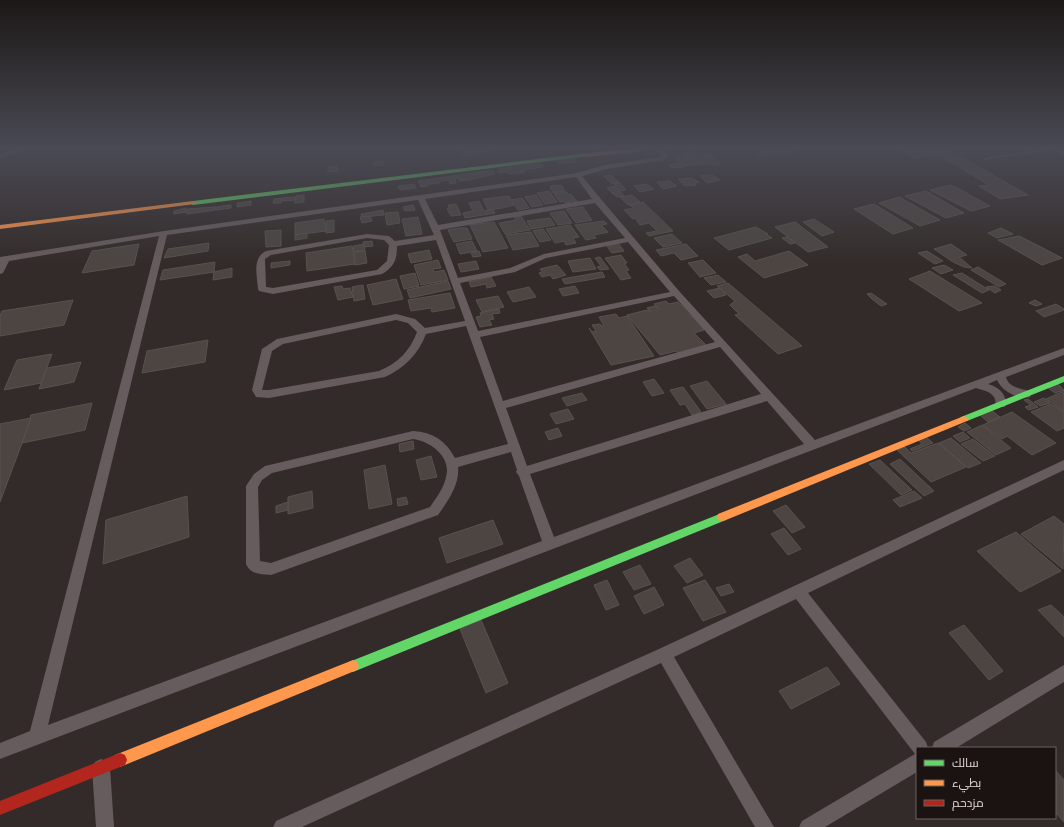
<svg xmlns="http://www.w3.org/2000/svg" width="1064" height="827" font-family="Bitter,Cairo,serif">
	<rect width="100%" height="100%" fill="#332b29"/>
	<!-- building -->
	<g fill="#4c4542" stroke="#58524e">
		<polygon points="474,149 474,151 490,150 491,152 475,153 464,157 461,152 462,152 462,150"/>
		<polygon points="763,149 789,149 794,153 760,156 757,153 765,151"/>
		<polygon points="899,149 947,149 950,151 944,151 952,156 958,155 1028,195 1000,199 979,186 989,185 941,156 947,156 942,152 941,153 943,154 914,158"/>
		<polygon points="695,152 708,164 696,165 683,153"/>
		<polygon points="711,154 721,164 711,165 701,155"/>
		<polygon points="685,155 695,165 684,166 674,156"/>
		<polygon points="573,158 576,162 559,164 557,160"/>
		<polygon points="376,161 383,161 384,165 374,166 374,163 376,163"/>
		<polygon points="541,163 543,167 523,170 525,172 510,174 507,172 498,173 498,171 499,169"/>
		<polygon points="681,163 684,167 672,168 669,165"/>
		<polygon points="337,166 338,171 328,172 328,167"/>
		<polygon points="492,170 495,174 489,175 490,176 484,176 476,179 459,181 458,178 455,178 456,183 450,184 449,180 440,181 439,183 435,184 432,182 433,184 427,184 428,186 421,187 418,181"/>
		<polygon points="611,175 619,182 612,184 604,176"/>
		<polygon points="712,175 720,180 707,183 700,176"/>
		<polygon points="691,178 699,182 695,183 696,185 685,186 678,179"/>
		<polygon points="669,181 677,186 663,189 657,182"/>
		<polygon points="620,183 626,190 620,191 614,184"/>
		<polygon points="414,184 416,188 400,190 398,186"/>
		<polygon points="647,184 654,189 640,192 634,186"/>
		<polygon points="561,185 565,191 553,193 550,186"/>
		<polygon points="950,185 959,189 990,206 971,211 930,190"/>
		<polygon points="614,186 619,191 612,193 607,188"/>
		<polygon points="549,191 557,202 545,204 537,193"/>
		<polygon points="619,191 624,196 617,197 612,193"/>
		<polygon points="926,191 964,213 946,218 905,196"/>
		<polygon points="566,192 568,194 571,194 577,201 565,203 564,201 560,202 554,194"/>
		<polygon points="304,195 304,202 295,203 296,196"/>
		<polygon points="536,195 543,205 532,207 525,197"/>
		<polygon points="632,195 640,202 628,205 620,197"/>
		<polygon points="509,196 514,205 502,208 488,210 483,199"/>
		<polygon points="295,197 295,200 282,201 282,198"/>
		<polygon points="900,197 906,201 940,220 920,226 879,203"/>
		<polygon points="282,198 281,203 273,203 274,199"/>
		<polygon points="522,198 529,208 518,210 511,200"/>
		<polygon points="251,201 251,205 237,207 237,203"/>
		<polygon points="479,201 484,211 493,209 495,213 465,218 463,213 473,211 469,203"/>
		<polygon points="643,202 673,231 649,236 646,233 657,231 649,223 640,225 636,220 645,218 644,217 633,219 624,210 633,208 630,205"/>
		<polygon points="456,204 461,215 451,216 447,209 449,208 448,205"/>
		<polygon points="874,204 913,228 893,234 854,209"/>
		<polygon points="231,205 231,208 216,210 217,207"/>
		<polygon points="413,205 415,210 405,211 403,207"/>
		<polygon points="216,207 215,210 187,214 187,209"/>
		<polygon points="583,207 592,220 576,223 566,209"/>
		<polygon points="186,208 186,212 174,214 174,211"/>
		<polygon points="383,210 384,215 362,217 361,214"/>
		<polygon points="564,211 572,223 558,225 550,213"/>
		<polygon points="398,212 400,223 387,225 385,213"/>
		<polygon points="521,216 530,230 505,234 499,223 516,220 514,217"/>
		<polygon points="360,217 370,216 372,221 362,223"/>
		<polygon points="418,217 422,234 406,236 402,219"/>
		<polygon points="550,218 555,225 531,229 527,221"/>
		<polygon points="324,219 326,231 295,235 295,223"/>
		<polygon points="814,219 834,232 822,236 803,222"/>
		<polygon points="334,220 334,232 326,233 326,221"/>
		<polygon points="604,221 607,224 601,225 608,232 594,235 596,238 586,240 575,225"/>
		<polygon points="494,222 508,248 483,252 470,225"/>
		<polygon points="795,222 828,247 808,252 775,227"/>
		<polygon points="570,225 579,237 573,238 576,243 566,245 564,241 555,243 546,229"/>
		<polygon points="756,227 768,234 766,234 772,238 729,250 714,238"/>
		<polygon points="460,228 467,228 472,239 454,242 448,230"/>
		<polygon points="1001,228 1013,234 997,238 988,233"/>
		<polygon points="543,229 551,240 540,242 533,231"/>
		<polygon points="281,230 281,246 266,247 265,231"/>
		<polygon points="531,232 539,246 513,250 506,235"/>
		<polygon points="307,233 307,238 295,240 295,235"/>
		<polygon points="672,234 682,243 663,247 654,238"/>
		<polygon points="1019,236 1043,248 1062,258 1042,265 998,240"/>
		<polygon points="787,237 795,243 790,244 782,238"/>
		<polygon points="372,241 373,246 364,247 363,242"/>
		<polygon points="472,241 477,251 460,254 456,244"/>
		<polygon points="209,243 208,251 164,258 168,249"/>
		<polygon points="618,243 624,251 612,253 606,245"/>
		<polygon points="139,244 134,265 82,273 92,251"/>
		<polygon points="364,244 365,251 354,252 353,246"/>
		<polygon points="686,244 698,256 681,260 674,253 661,256 656,250"/>
		<polygon points="951,244 967,255 959,257 972,268 964,267 953,262 934,249"/>
		<polygon points="352,246 355,264 307,271 306,253"/>
		<polygon points="429,250 432,259 411,263 408,254"/>
		<polygon points="365,251 367,263 355,265 354,252"/>
		<polygon points="479,251 481,256 473,257 471,253"/>
		<polygon points="789,251 808,265 764,278 738,257 747,254 755,261"/>
		<polygon points="927,251 943,261 935,264 918,253"/>
		<polygon points="621,255 627,263 624,263 629,270 626,271 631,278 621,280 605,258"/>
		<polygon points="600,257 609,269 600,270 597,267 601,266 595,258"/>
		<polygon points="590,258 596,269 573,272 568,261"/>
		<polygon points="438,260 441,268 433,269 434,272 444,270 448,280 421,285 414,265"/>
		<polygon points="703,260 716,273 700,277 688,263"/>
		<polygon points="290,261 290,265 271,268 271,263"/>
		<polygon points="476,261 479,269 461,272 458,264"/>
		<polygon points="215,262 214,272 160,280 163,270"/>
		<polygon points="557,265 566,275 553,279 550,275 542,277 539,273 542,272 540,269"/>
		<polygon points="944,265 953,270 941,274 932,268"/>
		<polygon points="978,267 1006,284 999,287 971,270"/>
		<polygon points="232,268 232,277 213,280 214,272"/>
		<polygon points="930,271 982,303 959,311 909,279"/>
		<polygon points="602,272 605,277 565,284 562,279"/>
		<polygon points="415,273 419,286 404,289 400,276"/>
		<polygon points="962,273 973,280 989,290 982,293 953,275"/>
		<polygon points="718,275 726,282 711,285 704,278"/>
		<polygon points="491,277 496,286 487,288 486,284 471,287 469,282"/>
		<polygon points="396,279 403,299 373,305 367,285"/>
		<polygon points="448,281 451,289 410,298 407,290"/>
		<polygon points="728,283 802,346 778,354 735,315 739,314 730,305 735,301 717,286"/>
		<polygon points="363,285 365,299 354,301 352,287"/>
		<polygon points="342,286 343,289 350,288 353,297 338,300 334,287"/>
		<polygon points="575,286 579,293 563,296 559,289"/>
		<polygon points="994,286 1001,290 995,293 986,287"/>
		<polygon points="529,287 536,297 513,302 507,292"/>
		<polygon points="720,288 726,295 714,298 707,291"/>
		<polygon points="450,293 455,308 432,312 431,308 411,311 408,300"/>
		<polygon points="871,293 887,304 881,306 872,299 867,294"/>
		<polygon points="498,296 504,307 482,312 476,300"/>
		<polygon points="73,300 64,325 0,336 0,315 2,311"/>
		<polygon points="1035,300 1042,304 1036,306 1029,303"/>
		<polygon points="666,301 669,304 678,302 704,330 694,333 707,346 679,354 676,351 660,355 627,315 647,310 651,312 647,308 655,306 659,309 654,304"/>
		<polygon points="1056,304 1064,309 1064,310 1044,317 1036,311"/>
		<polygon points="499,309 500,313 492,314 494,319 489,320 492,325 480,327 476,317 481,316 480,313"/>
		<polygon points="616,314 619,318 627,316 654,356 611,365 589,328 592,332 596,331 592,325 600,324 602,326 604,326 599,317"/>
		<polygon points="208,340 205,362 142,373 147,351"/>
		<polygon points="52,354 41,383 4,390 17,360"/>
		<polygon points="81,362 74,382 39,389 47,368"/>
		<polygon points="654,379 664,393 652,396 643,382"/>
		<polygon points="707,381 726,404 707,409 690,386"/>
		<polygon points="1057,383 1064,390 1055,393 1047,387"/>
		<polygon points="683,387 701,412 692,415 685,404 680,405 670,390"/>
		<polygon points="1064,391 1064,411 1046,399"/>
		<polygon points="582,393 587,400 567,406 562,398"/>
		<polygon points="1044,398 1050,403 1040,406 1034,402"/>
		<polygon points="1028,399 1038,407 1029,410 1025,407 1031,405 1024,400"/>
		<polygon points="92,403 85,430 22,443 31,415"/>
		<polygon points="1051,404 1064,412 1064,428 1057,431 1031,412"/>
		<polygon points="568,409 574,419 556,424 550,414"/>
		<polygon points="991,410 1000,417 988,422 980,415"/>
		<polygon points="1012,412 1056,443 1032,455 1007,436 1002,439 983,425"/>
		<polygon points="31,418 22,443 0,502 0,424"/>
		<polygon points="965,423 971,428 964,431 958,427"/>
		<polygon points="982,425 1011,448 996,455 967,432"/>
		<polygon points="558,428 562,436 549,440 545,432"/>
		<polygon points="963,432 970,438 960,442 953,436"/>
		<polygon points="926,437 933,443 912,451 910,449 922,444 918,440"/>
		<polygon points="951,438 981,463 968,468 939,443"/>
		<polygon points="973,439 995,456 983,461 961,444"/>
		<polygon points="413,441 414,449 400,452 399,444"/>
		<polygon points="938,443 966,467 931,482 897,450 905,447 911,453"/>
		<polygon points="431,456 437,477 421,480 416,460"/>
		<polygon points="900,459 934,491 924,496 890,464"/>
		<polygon points="880,460 912,490 901,495 869,464"/>
		<polygon points="385,465 392,504 369,509 364,470"/>
		<polygon points="312,491 313,508 288,514 288,497"/>
		<polygon points="914,491 922,498 900,507 893,500"/>
		<polygon points="187,496 189,537 103,564 106,520"/>
		<polygon points="406,497 408,504 398,506 397,499"/>
		<polygon points="288,502 288,510 276,513 276,506"/>
		<polygon points="786,505 805,527 792,533 773,511"/>
		<polygon points="1054,516 1064,524 1063,569 1021,534"/>
		<polygon points="493,520 503,544 447,563 439,538"/>
		<polygon points="784,528 801,549 788,555 771,534"/>
		<polygon points="1016,532 1061,571 1020,592 977,551"/>
		<polygon points="690,558 703,575 687,583 674,566"/>
		<polygon points="640,565 651,584 634,590 623,572"/>
		<polygon points="607,580 619,605 606,610 594,585"/>
		<polygon points="705,580 726,612 703,621 683,588"/>
		<polygon points="729,584 734,592 721,596 716,588"/>
		<polygon points="654,587 664,605 644,614 634,596"/>
		<polygon points="1051,605 1064,617 1064,637 1038,610"/>
		<polygon points="481,620 508,683 486,693 460,629"/>
		<polygon points="964,625 1003,671 989,680 949,633"/>
		<polygon points="827,667 840,684 791,709 779,691"/>
		<polygon points="1055,770 1064,780 1064,822 1055,812"/>
	</g>
	<g fill="none" stroke-linecap="round" stroke-linejoin="round">
		<!-- lane -->
		<polygon fill="#675c5d" fill-rule="evenodd" points="1044,149 1051,149 1049,150 984,160 982,159 984,158"/>
		<!-- street -->
		<g fill="#675c5d" fill-rule="evenodd">
			<polygon points="16,149 25,149 0,158 0,154"/>
			<path d="M657,149H663L668,156L664,160L606,169L582,176L600,198L679,291L815,440L1064,348V355L1006,377C1008,387 1021,389 1030,391L1031,394L1030,397C1018,400 1002,391 997,380L988,384C998,387 1006,393 1006,404L1005,407H997C995,403 996,400 994,397C990,391 982,390 976,388L0,759V743L30,731L159,236L9,261L3,273L0,274V257L164,231L577,173L605,165L660,157L662,156ZM576,177L592,199L438,225L425,199ZM418,200L434,235L395,241L389,236L367,234L266,251C252,258 257,275 258,289L259,291L273,294L382,274C394,267 397,260 397,246L436,240L465,321L425,328L415,319L396,314L277,339L262,349L252,390L256,397L269,398L385,377C404,368 418,355 426,334L466,326L508,444L455,458C446,441 433,432 413,431L265,466L254,474L246,486V564C251,575 261,574 271,575L438,515C448,501 460,484 458,467L511,452L517,470L516,472L519,476L542,541L48,725L167,235ZM595,203L625,238L544,254L510,268L458,278L440,230ZM367,238L384,240L389,245L387,261L377,270L273,288L266,287L265,259L271,255ZM628,242L670,292L478,331L460,283L515,272L546,258ZM674,296L715,342L503,401L480,337ZM396,320L408,323L417,332C410,351 398,363 379,371L269,390H262L272,351L283,344ZM720,347L761,394L527,466L506,408ZM767,401L804,444L554,537L530,474ZM413,439C430,441 452,457 446,477C444,488 436,498 430,507L271,563L260,561L258,487L262,480L272,473Z"/>
			<polygon points="1050,149 1058,149 1064,152 1064,156"/>
			<polygon points="1064,460 1064,470 808,593 926,742 928,748 917,748 917,772 825,827 799,827 802,821 915,754 796,599 674,657 774,827 755,827 661,663 302,827 273,827 276,821 659,649"/>
			<polygon points="1064,665 1064,682 956,748 932,748 934,742"/>
			<polygon points="101,759 107,762 110,768 114,827 96,827 92,768 95,762"/>
		</g>
		<!-- fast -->
		<g fill="#63d668" fill-rule="evenodd">
			<polygon points="587,153 589,154 589,156 193,205 190,203 193,201"/>
			<polygon points="1064,376 1064,382 967,421 961,421 959,419 961,417"/>
			<polygon points="722,513 726,514 727,517 726,520 353,672 349,670 347,666 349,662"/>
		</g>
		<!-- slow -->
		<g fill="#ff974d" fill-rule="evenodd">
			<polygon points="627,149 643,149 640,151 587,157 584,155 587,153"/>
			<polygon points="193,201 196,203 195,204 0,229 0,225"/>
			<polygon points="964,416 969,419 967,421 726,520 722,521 718,520 717,517 718,514"/>
			<polygon points="353,660 357,662 359,666 357,670 120,767 115,765 113,760 115,755"/>
		</g>
		<!-- jam -->
		<polygon fill="#b3261e" fill-rule="evenodd" points="120,753 125,755 127,760 125,765 0,815 0,801"/>
	</g>
	<!-- sky -->
	<linearGradient id="sky" x2="0" y2="1"><stop stop-color="#1c1817"/><stop offset="0.56" stop-color="#4a4a54"/><stop offset="1" stop-color="#4a4a54" stop-opacity="0"/></linearGradient>
	<rect width="1064" height="265" fill="url(#sky)"/>
	<!-- legend -->
	<rect x="916" y="747" width="140" height="72" fill="#1a1311" stroke="#6a625f"/>
	<rect x="924" y="760" width="20" height="6" fill="#63d668" stroke="#6a625f"/>
	<text x="952" y="767" font-size="12" fill="#e2d8d5">سالك</text>
	<rect x="924" y="780" width="20" height="6" fill="#ff974d" stroke="#6a625f"/>
	<text x="952" y="787" font-size="12" fill="#e2d8d5">بطيء</text>
	<rect x="924" y="800" width="20" height="6" fill="#b3261e" stroke="#6a625f"/>
	<text x="952" y="807" font-size="12" fill="#e2d8d5">مزدحم</text>
</svg>
